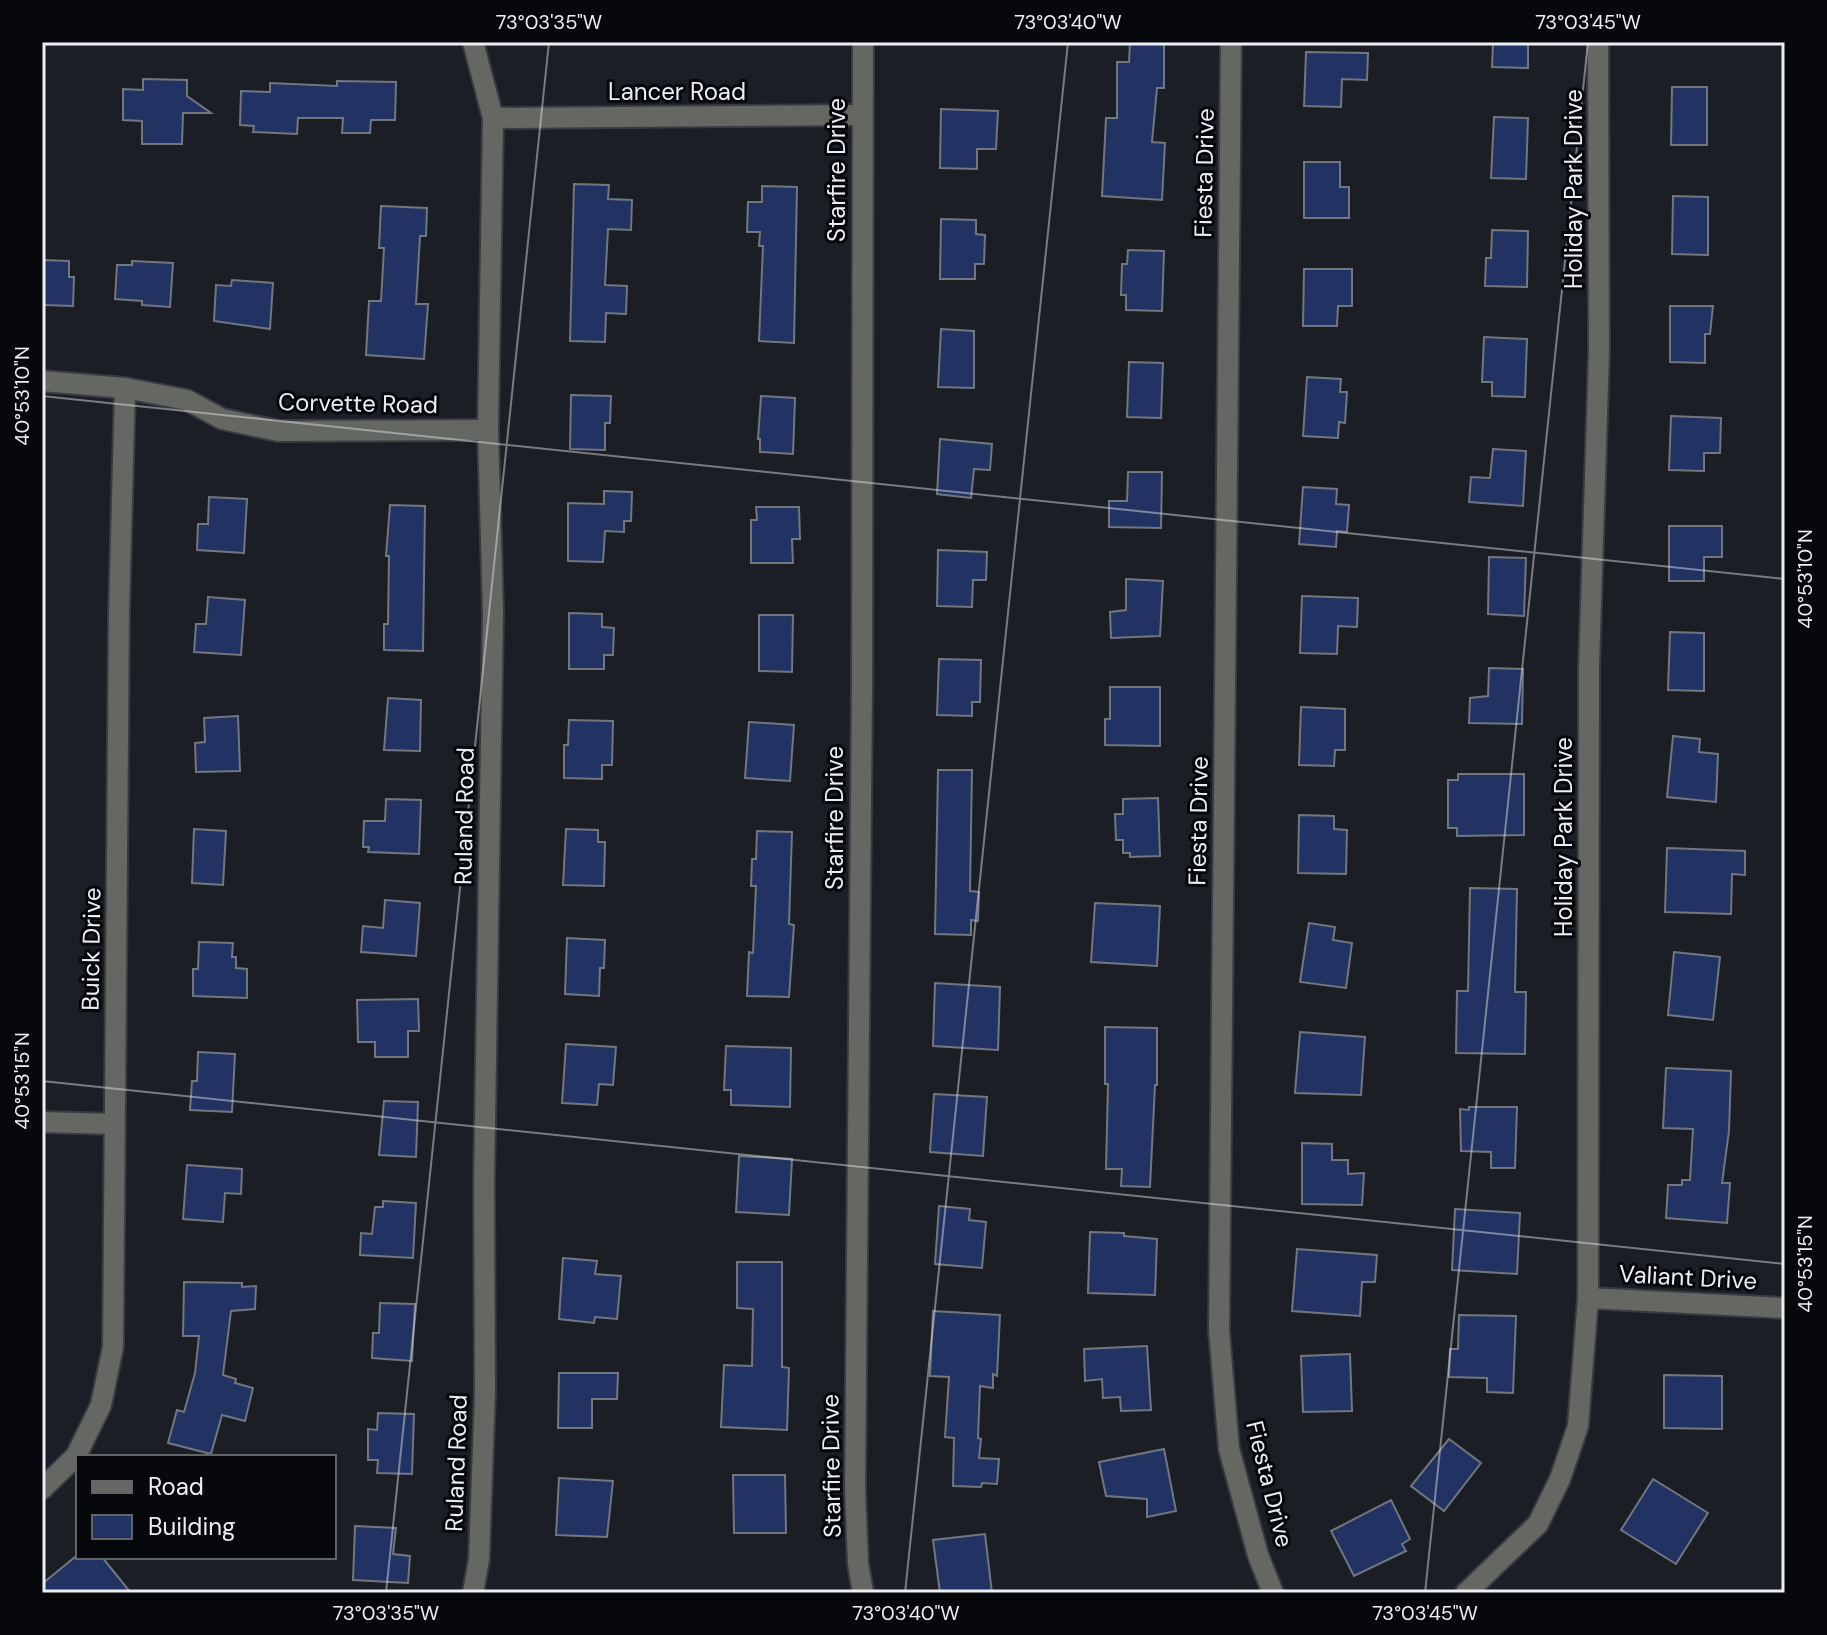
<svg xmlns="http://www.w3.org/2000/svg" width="1827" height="1635" font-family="'DM Sans',sans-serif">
	<rect width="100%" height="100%" fill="#1b1e24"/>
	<!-- building -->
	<g fill="#223363" stroke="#72767e" stroke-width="2">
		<polygon points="1130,42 1164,42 1164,88 1157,88 1152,142 1165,143 1162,200 1102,196 1106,118 1117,118 1117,62 1129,62"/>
		<polygon points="1493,42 1528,42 1528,68 1492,67"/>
		<polygon points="1306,52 1368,53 1367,80 1342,79 1341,107 1304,106"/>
		<polygon points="143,79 187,80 187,96 211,113 183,113 182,144 142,144 142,121 123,120 123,89 143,90"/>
		<polygon points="337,81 396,82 395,120 371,120 370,133 342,133 343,118 298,118 297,134 253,132 254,126 240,125 241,91 270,92 270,83 337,86"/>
		<polygon points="1672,87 1707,87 1707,145 1671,145"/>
		<polygon points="941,109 998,111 996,149 977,149 977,169 940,168"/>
		<polygon points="1494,117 1528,118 1526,179 1491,178"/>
		<polygon points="1304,162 1340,162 1340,187 1349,187 1349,218 1304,218"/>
		<polygon points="574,184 609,185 608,199 632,200 631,230 608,229 605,285 627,286 626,314 606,313 605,342 570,341"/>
		<polygon points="762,186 797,187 794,343 759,341 763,246 759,246 760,232 747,232 748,202 762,202"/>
		<polygon points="1673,196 1708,197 1708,255 1672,254"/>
		<polygon points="381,206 427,208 426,236 420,236 416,304 428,304 424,359 366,355 369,301 381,301 384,248 379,248"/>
		<polygon points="941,219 976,220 976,234 985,235 984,264 975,264 975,279 940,279"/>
		<polygon points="1492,230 1528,231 1527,287 1485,286 1486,258 1491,258"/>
		<polygon points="1128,250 1164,251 1162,311 1126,310 1126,295 1121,295 1122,264 1127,264"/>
		<polygon points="42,260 69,261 69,277 74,277 73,306 42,305"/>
		<polygon points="132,261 173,263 170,307 142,305 142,301 115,299 117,265 132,265"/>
		<polygon points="1304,269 1352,269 1352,306 1338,306 1337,326 1303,326"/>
		<polygon points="232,280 273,283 270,329 214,321 216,285 231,286"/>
		<polygon points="1670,306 1713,306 1710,334 1705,334 1705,363 1670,362"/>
		<polygon points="941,329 974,331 974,388 938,387"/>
		<polygon points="1484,337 1527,339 1525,397 1492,396 1492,382 1482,382"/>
		<polygon points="1129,362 1163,363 1161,418 1127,417"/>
		<polygon points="1307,377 1341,379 1340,392 1347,392 1345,423 1339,422 1338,438 1303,436"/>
		<polygon points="571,395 611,396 610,423 605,423 605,450 570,449"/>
		<polygon points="761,396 795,398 793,454 760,452 760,439 758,439"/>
		<polygon points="1671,416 1721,418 1720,453 1704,453 1704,471 1669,470"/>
		<polygon points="940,439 992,444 990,470 974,469 971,498 937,494"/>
		<polygon points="1493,449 1526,451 1523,506 1469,502 1471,477 1490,478"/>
		<polygon points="1128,472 1162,472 1161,528 1109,527 1109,501 1127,501"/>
		<polygon points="1303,487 1337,489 1336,504 1349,505 1347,532 1337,531 1336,547 1299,544"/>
		<polygon points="604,491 632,492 631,521 624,521 624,532 605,531 603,562 568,561 568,503 604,504"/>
		<polygon points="209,497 247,499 244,553 197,550 198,524 208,524"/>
		<polygon points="390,505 425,506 423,651 384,650 384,624 388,624 389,556 386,556"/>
		<polygon points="756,507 799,507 800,539 792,539 793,563 751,563 751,520 757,520"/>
		<polygon points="1669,526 1722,526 1722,557 1704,557 1704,581 1669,581"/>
		<polygon points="938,550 987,552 986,580 973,580 972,607 937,606"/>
		<polygon points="1489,557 1526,558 1524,616 1488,614"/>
		<polygon points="1126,579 1163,581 1160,636 1111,638 1110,612 1126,610"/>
		<polygon points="1302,596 1358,598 1357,627 1338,626 1337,654 1300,653"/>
		<polygon points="208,597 245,600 241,655 194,652 196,624 206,624"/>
		<polygon points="569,613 602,614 602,627 614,628 613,655 604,655 604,669 569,669"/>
		<polygon points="759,615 793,615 792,672 759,671"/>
		<polygon points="1670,632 1704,633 1704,691 1668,690"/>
		<polygon points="939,659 981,660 980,702 972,702 972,716 937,715"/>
		<polygon points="1489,668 1523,669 1522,724 1469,723 1470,698 1488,696"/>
		<polygon points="1110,687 1160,687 1160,746 1105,745 1105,719 1110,719"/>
		<polygon points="388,698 421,700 420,751 384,750"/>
		<polygon points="1301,707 1345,709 1345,750 1335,750 1334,766 1299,765"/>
		<polygon points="238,716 240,771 196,772 195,743 205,742 204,718"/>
		<polygon points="569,720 613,721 612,765 602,765 602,779 564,778 564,745 568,745"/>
		<polygon points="749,722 794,725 790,781 745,778"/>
		<polygon points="1673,736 1700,739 1699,752 1718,754 1716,802 1667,797"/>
		<polygon points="938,770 972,770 970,891 979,892 978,921 971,920 971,935 935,934"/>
		<polygon points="1458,774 1524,774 1524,835 1457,836 1457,828 1448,828 1448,780 1458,780"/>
		<polygon points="1158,798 1160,856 1130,857 1130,853 1123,853 1123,840 1116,840 1115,814 1123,814 1123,799"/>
		<polygon points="386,799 421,800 419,854 368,852 369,847 363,847 364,821 385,821"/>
		<polygon points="1299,815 1334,816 1334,829 1347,830 1346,874 1298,873"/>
		<polygon points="194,829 226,831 223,885 192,883"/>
		<polygon points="566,829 598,830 598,842 605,842 604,886 563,885"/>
		<polygon points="757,831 792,832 789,924 794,925 789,997 747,996 749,952 753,953 756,886 751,886 752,859 756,859"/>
		<polygon points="1667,848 1745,851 1745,875 1732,874 1731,914 1665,912"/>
		<polygon points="1470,888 1517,889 1515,992 1526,992 1525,1054 1456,1053 1457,991 1468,991"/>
		<polygon points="385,900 420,903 416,956 361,952 363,926 383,928"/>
		<polygon points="1095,903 1160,906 1157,966 1091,962"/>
		<polygon points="1309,923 1335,927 1333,940 1352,943 1346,988 1300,982"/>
		<polygon points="567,938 605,940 604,968 600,968 599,996 565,994"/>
		<polygon points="199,942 233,943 232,957 236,957 236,968 247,969 247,998 193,996 193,969 198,969"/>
		<polygon points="1674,952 1720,957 1713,1020 1668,1015"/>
		<polygon points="935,983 1000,987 998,1050 933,1046"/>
		<polygon points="418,999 419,1031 408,1031 408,1057 375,1057 375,1042 358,1042 357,1000"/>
		<polygon points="1105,1027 1157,1028 1157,1085 1155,1085 1150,1187 1121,1186 1122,1169 1106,1169 1108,1084 1105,1084"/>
		<polygon points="1300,1032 1365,1037 1361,1095 1295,1093"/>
		<polygon points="566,1044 616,1047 613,1085 599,1084 597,1105 562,1103"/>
		<polygon points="726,1046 791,1048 790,1107 731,1105 731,1090 724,1090"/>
		<polygon points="198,1052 235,1054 232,1112 190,1110 192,1081 197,1081"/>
		<polygon points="1666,1068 1731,1071 1729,1131 1722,1183 1730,1183 1727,1223 1666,1218 1668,1185 1682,1185 1682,1180 1690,1180 1693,1129 1663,1128"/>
		<polygon points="934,1094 987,1097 983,1156 930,1152"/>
		<polygon points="384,1101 418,1102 416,1157 379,1155"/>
		<polygon points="1469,1107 1517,1107 1515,1168 1491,1168 1491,1152 1461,1151 1460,1109 1469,1110"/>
		<polygon points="1302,1143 1332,1144 1332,1160 1348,1160 1348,1174 1364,1173 1362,1205 1302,1204"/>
		<polygon points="739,1156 792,1159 789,1215 736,1212"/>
		<polygon points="187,1165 242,1169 241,1194 225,1193 223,1222 183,1219"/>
		<polygon points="383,1201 416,1203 413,1258 360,1255 361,1233 372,1234 375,1207 383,1207"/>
		<polygon points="939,1206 970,1209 969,1220 986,1222 982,1268 935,1264"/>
		<polygon points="1455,1209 1520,1213 1517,1274 1452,1270"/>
		<polygon points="1090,1232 1124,1233 1124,1236 1157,1239 1155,1295 1088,1293"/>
		<polygon points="1297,1249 1377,1255 1375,1282 1362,1282 1360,1316 1292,1311"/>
		<polygon points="563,1258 597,1261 595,1274 621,1276 617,1319 595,1317 594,1323 559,1319"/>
		<polygon points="737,1262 782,1262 782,1367 789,1368 787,1430 721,1427 724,1365 752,1366 753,1309 737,1308"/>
		<polygon points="184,1282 242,1283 242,1287 256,1286 255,1309 231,1311 223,1375 236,1379 235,1383 253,1388 245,1421 222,1415 211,1454 168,1443 177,1410 184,1412 195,1373 199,1336 183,1336"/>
		<polygon points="380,1303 415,1304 412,1361 372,1358 373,1333 379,1333"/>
		<polygon points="933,1311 1000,1315 997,1376 993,1374 993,1388 980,1386 978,1438 981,1439 979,1458 999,1459 997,1484 982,1483 981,1487 953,1486 954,1438 945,1437 949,1377 930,1376"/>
		<polygon points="1459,1315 1516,1316 1513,1393 1487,1392 1487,1378 1449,1377 1450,1349 1458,1349"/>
		<polygon points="1147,1346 1151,1410 1121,1411 1120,1397 1103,1398 1102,1379 1085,1381 1084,1349"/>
		<polygon points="1350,1354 1352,1411 1303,1412 1301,1356"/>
		<polygon points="559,1373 618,1373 617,1399 592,1399 592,1428 558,1428"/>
		<polygon points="1664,1375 1722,1376 1722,1429 1664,1428"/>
		<polygon points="378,1413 414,1414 412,1474 377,1473 378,1460 368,1460 368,1429 377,1430"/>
		<polygon points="1449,1439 1481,1463 1444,1511 1411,1486"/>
		<polygon points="1164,1449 1176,1511 1147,1517 1147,1499 1106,1496 1099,1462"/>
		<polygon points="733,1475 785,1475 786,1533 734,1533"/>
		<polygon points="559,1478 613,1481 607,1537 556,1535"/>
		<polygon points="1653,1479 1708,1513 1676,1564 1621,1530"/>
		<polygon points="1391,1500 1410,1539 1402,1544 1406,1551 1354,1576 1331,1531"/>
		<polygon points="355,1526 396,1528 393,1554 410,1556 408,1583 353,1580"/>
		<polygon points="985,1534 992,1593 940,1593 933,1540"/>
		<polygon points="75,1557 102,1557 131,1593 42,1593 42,1584"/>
	</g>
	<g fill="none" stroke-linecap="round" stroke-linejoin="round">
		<defs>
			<g id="street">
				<polyline points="863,42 862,685 855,1489 858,1563 863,1593"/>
				<polyline points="1231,42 1219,1331 1229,1449 1258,1555 1273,1593"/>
				<polyline points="493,118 862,115"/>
				<polyline points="42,381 125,388 187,400 222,419 278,431 488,430"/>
				<polyline points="42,1122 114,1124"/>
				<polyline points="1588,1298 1785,1308"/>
				<polyline points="42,1489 76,1456 101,1405 113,1347 119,612 125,388"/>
				<polyline points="473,1593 479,1559 485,1392 484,1184 493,612 488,430 493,118 473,42"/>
				<polyline points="1466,1593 1538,1524 1560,1479 1578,1426 1588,1298 1589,666 1599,352 1598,42"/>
			</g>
		</defs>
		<!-- street casing -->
		<use href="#street" stroke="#383b41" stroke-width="24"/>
		<!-- street -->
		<use href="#street" stroke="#656763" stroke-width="20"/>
	</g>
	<!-- ticks -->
	<path fill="none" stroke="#ebeef2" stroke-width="2" stroke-opacity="0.45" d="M42,396L1785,579M42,1081L1785,1264M386,1593L549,42M905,1593L1068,42M1425,1593L1588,42"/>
	<g text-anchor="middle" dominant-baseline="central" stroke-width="6" stroke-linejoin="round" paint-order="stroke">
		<!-- street labels -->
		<g font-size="24" fill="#ebeef2" stroke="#07080b">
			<text x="677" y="91">Lancer Road</text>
			<text transform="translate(836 170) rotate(-90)">Starfire Drive</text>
			<text transform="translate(1204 173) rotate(-89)">Fiesta Drive</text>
			<text transform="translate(1573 189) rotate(-90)">Holiday Park Drive</text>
			<text transform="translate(358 403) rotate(1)">Corvette Road</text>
			<text transform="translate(464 816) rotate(-89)">Ruland Road</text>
			<text transform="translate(834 818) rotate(-90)">Starfire Drive</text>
			<text transform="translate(1198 821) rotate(-89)">Fiesta Drive</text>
			<text transform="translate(1563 837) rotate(-90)">Holiday Park Drive</text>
			<text transform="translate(91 949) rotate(-89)">Buick Drive</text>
			<text transform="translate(1688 1277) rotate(3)">Valiant Drive</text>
			<text transform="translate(456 1463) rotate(-88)">Ruland Road</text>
			<text transform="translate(831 1466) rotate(-91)">Starfire Drive</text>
			<text transform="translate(1270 1484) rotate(76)">Fiesta Drive</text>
		</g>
	</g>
	<!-- border -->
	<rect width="1827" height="1635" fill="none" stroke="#07080b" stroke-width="88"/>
	<!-- legend -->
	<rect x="76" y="1455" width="260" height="104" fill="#07080b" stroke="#626467" stroke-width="2"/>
	<rect x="92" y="1481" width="40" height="12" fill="#656763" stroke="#626467" stroke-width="2"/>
	<text x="148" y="1495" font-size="24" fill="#ebeef2">Road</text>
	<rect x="92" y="1515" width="40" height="24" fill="#223363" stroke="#626467" stroke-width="2"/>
	<text x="148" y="1535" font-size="24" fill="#ebeef2">Building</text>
	<rect x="44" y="44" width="1739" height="1547" fill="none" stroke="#ebeef2" stroke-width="3"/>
	<g font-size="20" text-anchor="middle" fill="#ebeef2">
		<text x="549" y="29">73°03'35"W</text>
		<text x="1068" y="29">73°03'40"W</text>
		<text x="1588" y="29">73°03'45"W</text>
		<text transform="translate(22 396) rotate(-90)" y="7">40°53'10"N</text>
		<text transform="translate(1805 579) rotate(-90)" y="7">40°53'10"N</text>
		<text transform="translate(22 1081) rotate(-90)" y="7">40°53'15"N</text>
		<text transform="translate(1805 1264) rotate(-90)" y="7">40°53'15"N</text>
		<text x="386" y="1620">73°03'35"W</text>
		<text x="906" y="1620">73°03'40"W</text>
		<text x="1425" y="1620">73°03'45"W</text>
	</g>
</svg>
